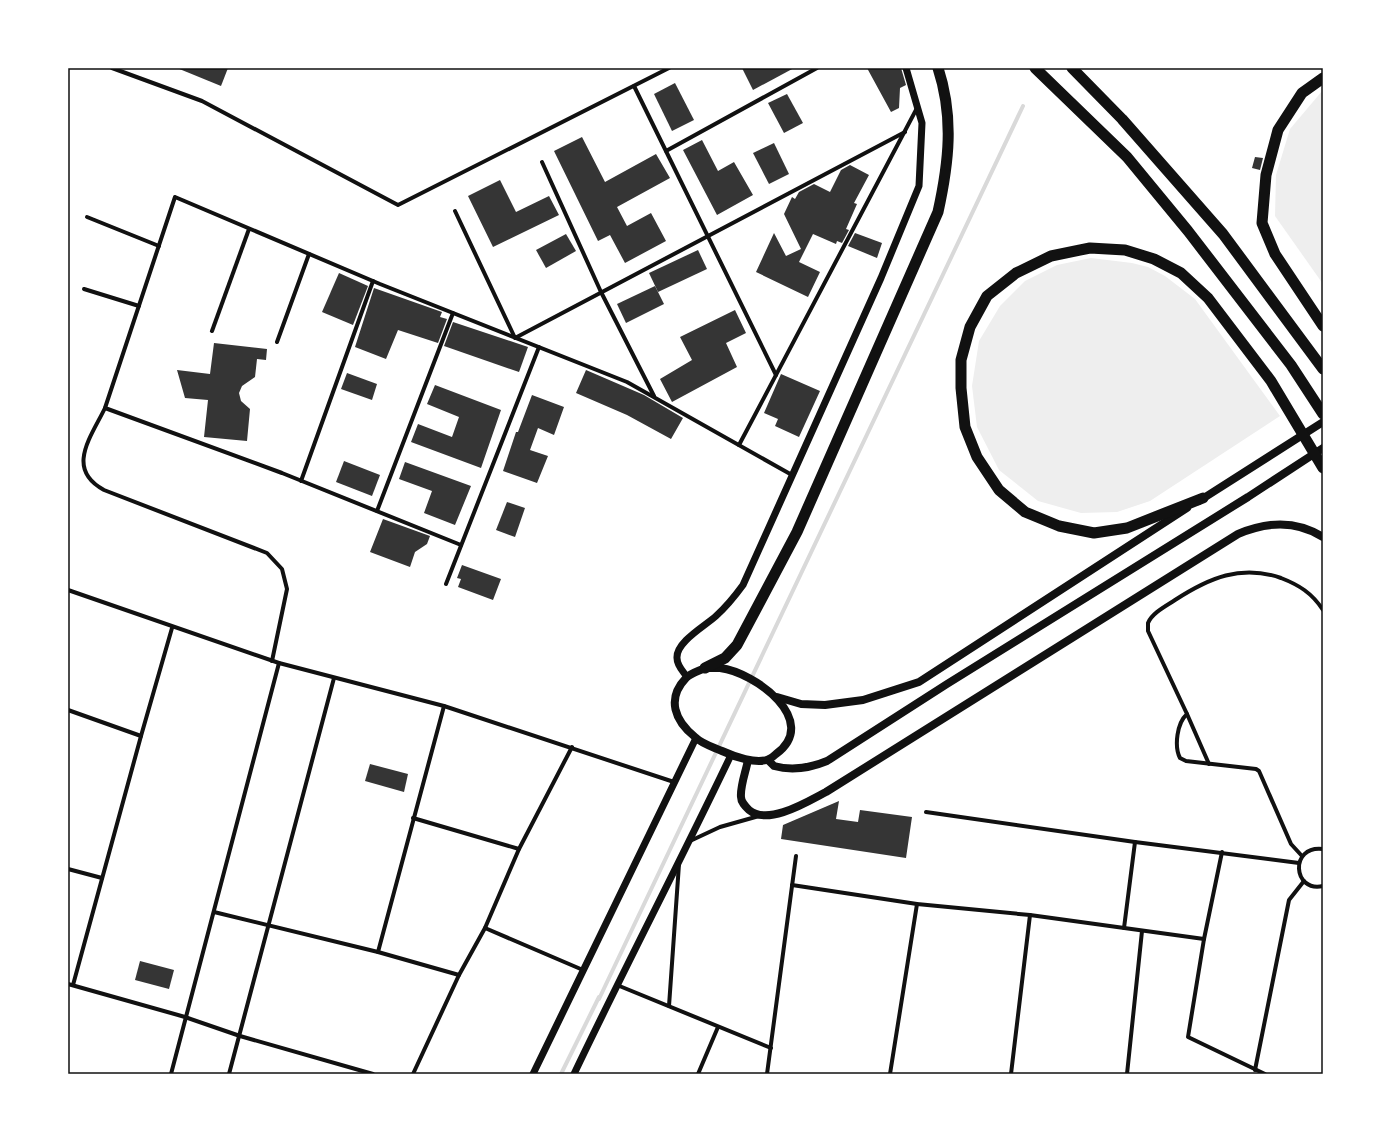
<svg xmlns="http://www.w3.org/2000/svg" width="1391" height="1142" font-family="'Work Sans',sans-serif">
	<rect width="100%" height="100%" fill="#fff"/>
	<!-- green -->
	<g fill="#eee">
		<polygon points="1323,90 1323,284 1275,216 1276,175 1290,129"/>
		<polygon points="1091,258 1132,263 1148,267 1165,276 1195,299 1280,416 1150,501 1117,512 1081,513 1038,501 999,470 977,427 972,386 979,341 1000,306 1025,281 1057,265"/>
	</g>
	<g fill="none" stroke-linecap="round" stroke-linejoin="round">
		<!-- stream -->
		<g stroke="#d9d9d9" stroke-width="4">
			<polyline points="599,999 1023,106"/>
			<polyline points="561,1074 599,997"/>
		</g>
	</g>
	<!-- building -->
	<g fill="#353535">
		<polygon points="177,68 228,68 221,86"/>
		<polygon points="742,68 794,68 753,90"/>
		<polygon points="867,68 901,68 906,85 900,88 899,108 891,112"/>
		<polygon points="675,83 694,120 672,131 654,94"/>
		<polygon points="787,94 803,123 784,133 768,103"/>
		<polygon points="582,137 605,182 656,154 670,178 617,207 627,226 651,213 666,241 625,263 610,235 598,241 554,151"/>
		<polygon points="702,140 718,171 734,162 753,195 717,215 683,150"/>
		<polygon points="774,143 789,174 769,184 753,153"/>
		<polygon points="1255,157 1263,158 1260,170 1252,168"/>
		<polygon points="850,165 869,175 854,203 857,204 846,229 849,230 842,243 837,241 836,244 813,234 799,262 820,272 808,297 756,272 774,233 786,256 801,249 784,214 792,197 795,199 799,192 814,184 830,192 841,170"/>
		<polygon points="500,180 516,212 549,196 559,215 493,247 468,196"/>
		<polygon points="855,233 882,243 877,258 848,246"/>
		<polygon points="566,234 576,251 546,268 536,250"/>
		<polygon points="698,250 707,269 658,292 649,273"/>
		<polygon points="339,273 368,286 353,325 322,312"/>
		<polygon points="655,286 664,304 626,323 617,304"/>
		<polygon points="374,288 442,312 440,317 447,319 438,343 398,330 386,359 355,347"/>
		<polygon points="735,310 746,333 726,343 737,367 672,402 660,379 692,360 680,337"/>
		<polygon points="453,322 528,347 519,372 444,346"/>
		<polygon points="214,343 267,349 266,360 257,359 255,377 242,386 239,393 241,401 250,409 247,441 204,437 208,400 185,398 177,370 210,374"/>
		<polygon points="586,370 644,395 683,418 671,439 627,415 576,393"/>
		<polygon points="347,373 377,384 372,400 341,389"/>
		<polygon points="781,374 820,391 799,437 775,426 778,419 764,413"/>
		<polygon points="435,385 501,410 481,468 411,442 418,424 452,437 459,417 427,404"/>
		<polygon points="532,395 564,407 554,435 538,428 530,450 548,456 537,483 503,471 516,432 518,432"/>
		<polygon points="344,461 380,475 372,496 336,482"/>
		<polygon points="405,462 471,486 455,525 424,513 432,491 399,479"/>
		<polygon points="507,502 525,508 515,537 496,530"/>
		<polygon points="383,519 430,536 427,544 415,552 410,567 370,552"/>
		<polygon points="462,565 501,579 493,600 458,587 461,579 457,578"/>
		<polygon points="370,764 408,774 404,792 365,781"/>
		<polygon points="839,801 836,819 858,822 860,810 912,817 906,858 781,839 783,825"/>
		<polygon points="140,961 174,970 169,989 135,980"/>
	</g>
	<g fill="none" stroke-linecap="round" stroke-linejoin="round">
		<!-- minor -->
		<g stroke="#111" stroke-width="4">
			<polyline points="112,68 202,101 398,205 669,68"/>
			<polyline points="634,86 776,375"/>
			<polyline points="666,151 817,68"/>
			<polyline points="542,162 601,292 654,396"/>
			<polyline points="455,211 515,338 905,132"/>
			<polyline points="87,217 159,246"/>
			<polyline points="84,289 139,306"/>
			<polyline points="212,331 249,229"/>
			<polyline points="277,342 309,254"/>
			<path d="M105,408C91,437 65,469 104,490L267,553L282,569L287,589L272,661"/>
			<polyline points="739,445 917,108"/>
			<polyline points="301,481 373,281"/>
			<polyline points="377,511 453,313"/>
			<polyline points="461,545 282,473 105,408 175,197 380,284 627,382 792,475"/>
			<polyline points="446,584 539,347"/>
			<polyline points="68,590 279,663 444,706 674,782"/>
			<polyline points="68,710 141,736"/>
			<polyline points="1187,714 1209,764"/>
			<polyline points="926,812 1135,842 1124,928"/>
			<polyline points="413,818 519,849"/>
			<polyline points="690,841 720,827 759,816"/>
			<polyline points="1135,842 1299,863"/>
			<path d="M1323,849C1289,845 1293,893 1323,886"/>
			<path d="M1302,856L1291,844L1259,771L1256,769L1186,761L1180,758C1174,746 1177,723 1187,714L1148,631V623C1152,613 1166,606 1175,600C1209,578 1241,564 1281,578C1299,585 1312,593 1323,610"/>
			<polyline points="68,869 102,878"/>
			<polyline points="792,885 917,904 1030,915 1204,939 1188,1037 1265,1074"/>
			<polyline points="214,912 378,952 459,975"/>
			<polyline points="485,928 583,970"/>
			<polyline points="1204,939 1222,852"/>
			<polyline points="378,952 444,706"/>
			<polyline points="68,984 185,1017 240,1036 373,1074"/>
			<polyline points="73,985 141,736 172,628"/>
			<polyline points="617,985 771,1048"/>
			<polyline points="669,1006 679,864"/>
			<polyline points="1255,1070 1289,900 1304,881"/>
			<polyline points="171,1074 279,663"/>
			<polyline points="229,1074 334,678"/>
			<polyline points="413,1074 459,975 485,928 519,849 572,747"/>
			<polyline points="698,1074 718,1027"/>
			<polyline points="767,1074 796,856"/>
			<polyline points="890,1074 917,904"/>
			<polyline points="1011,1074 1030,915"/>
			<polyline points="1127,1074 1142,931"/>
		</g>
		<!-- tertiary -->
		<g stroke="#111" stroke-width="7">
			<path d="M687,677C683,671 677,666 677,658C676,642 705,626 716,616C727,606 735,596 743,585L881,278L919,186L922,123L906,68"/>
			<polyline points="533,1074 696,738"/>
			<path d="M574,1074C625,967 680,862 731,755"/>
		</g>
		<!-- secondary -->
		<g stroke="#111" stroke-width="8">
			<polyline points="1199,501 1323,422"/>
			<path d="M705,668C710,668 716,668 720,668C755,672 821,721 776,754C774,756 771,758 769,759C757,765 733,756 722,751C713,747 702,744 695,737C675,721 666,699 686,678C691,673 699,671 705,668Z"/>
			<polyline points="777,697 801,704 825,705 863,700 919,682 1187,508"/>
			<path d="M748,760C746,771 740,786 741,797C741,802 745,806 749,810C768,826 807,802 826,792L1238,534C1266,522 1296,520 1323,537"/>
			<path d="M768,760L774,766C792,771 810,768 827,761L947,684L1248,497L1323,448"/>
		</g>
		<!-- motorway -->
		<g stroke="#111" stroke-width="11">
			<polyline points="1035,68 1127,157 1188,231 1291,365 1323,414"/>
			<polyline points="1072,68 1122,119 1223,234 1323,369"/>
			<polyline points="1323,78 1302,93 1278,130 1266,175 1262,223 1275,254 1323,326"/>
			<polyline points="1203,498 1127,528 1094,533 1059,526 1025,512 999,490 977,457 965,427 961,388 961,360 970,327 987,296 1016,273 1051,256 1090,248 1125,250 1154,259 1181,273 1208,298 1271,381 1323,468"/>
			<path d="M705,668L725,658L737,645L797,532L938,212C949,162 954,117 938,68"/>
		</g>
	</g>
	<!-- border -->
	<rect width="1391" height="1142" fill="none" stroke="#ffffff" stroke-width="138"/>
	<rect x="69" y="69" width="1253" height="1004" fill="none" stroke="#111" stroke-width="1.5"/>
</svg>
